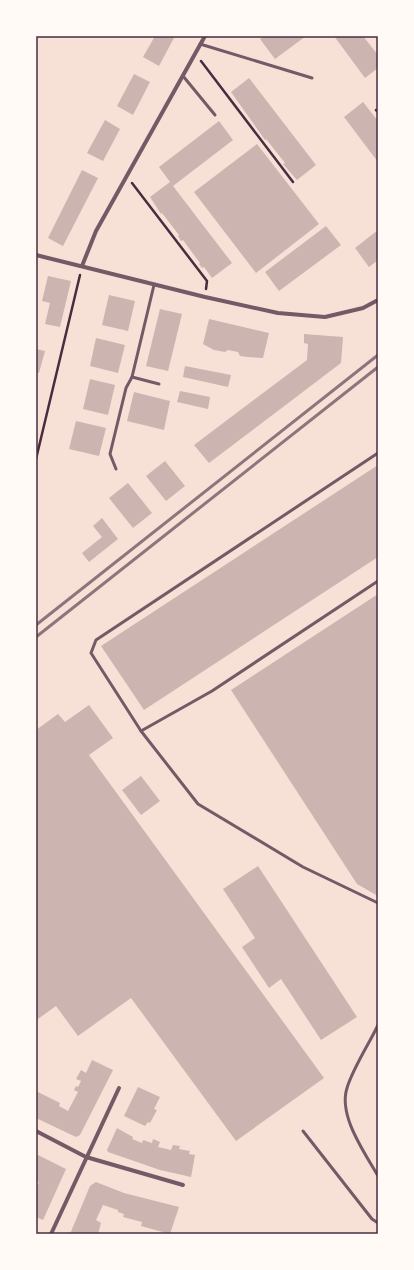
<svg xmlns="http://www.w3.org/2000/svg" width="414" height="1270" font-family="'Work Sans',sans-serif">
	<rect width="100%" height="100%" fill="#f7e1d7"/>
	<!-- building -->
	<g fill="#ccb4b1">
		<polygon points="155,36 175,36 159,66 143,57"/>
		<polygon points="264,36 306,36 275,59 260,39"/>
		<polygon points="334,36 363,36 378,55 378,68 365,78"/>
		<polygon points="134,74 150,82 133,115 117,106"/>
		<polygon points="249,78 316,165 297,180 283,164 285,163 266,139 265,140 231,92"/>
		<polygon points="363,102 378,121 378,162 344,117"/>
		<polygon points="105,120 120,129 103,161 87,153"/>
		<polygon points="219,121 233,140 173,186 232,263 212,278 204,267 202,268 199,264 200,263 183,240 181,241 178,236 179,235 162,213 161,214 150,197 170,182 159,167"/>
		<polygon points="257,144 319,224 256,273 194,192"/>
		<polygon points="82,170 98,178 63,246 48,238"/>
		<polygon points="326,226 341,245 279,291 265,272"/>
		<polygon points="378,230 378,260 369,267 355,248"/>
		<polygon points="48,276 71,281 60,327 45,324 50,303 42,301"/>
		<polygon points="109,295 135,301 128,331 102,325"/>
		<polygon points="160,309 182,314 168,371 146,366"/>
		<polygon points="209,319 269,333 263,358 247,357 240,356 238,352 228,350 225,352 214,350 203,344"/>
		<polygon points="304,334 343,337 341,363 209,463 194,445 307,360 308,344 304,343"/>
		<polygon points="96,338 125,345 118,373 90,366"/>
		<polygon points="36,349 45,351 39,373 36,372"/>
		<polygon points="185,366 231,375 228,387 183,377"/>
		<polygon points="90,379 115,385 108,415 83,409"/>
		<polygon points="180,391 210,397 208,409 177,402"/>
		<polygon points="134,392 170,401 164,430 127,421"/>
		<polygon points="76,421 106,428 99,456 69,449"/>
		<polygon points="165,461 185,486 166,501 146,476"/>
		<polygon points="378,465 378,557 144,710 101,646"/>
		<polygon points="128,483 152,513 133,528 109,498"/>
		<polygon points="102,518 118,539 89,562 82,553 102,537 93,526"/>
		<polygon points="378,594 378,896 357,884 231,690"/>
		<polygon points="89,705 113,738 89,755 324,1078 236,1141 131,998 78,1036 56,1006 38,1019 36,1015 36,730 58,714 65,722"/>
		<polygon points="141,776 160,801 141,815 122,790"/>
		<polygon points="258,866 357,1017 321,1040 281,979 269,988 242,947 255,938 223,889"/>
		<polygon points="92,1060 113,1070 80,1135 76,1137 36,1118 36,1091 60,1103 59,1106 68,1111 78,1092 74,1090 76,1086 78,1087 81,1081 76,1079 81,1070 86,1073"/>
		<polygon points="138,1087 160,1097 154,1109 157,1110 150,1123 148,1122 145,1126 124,1116"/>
		<polygon points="117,1128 133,1137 132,1139 142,1143 143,1140 152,1143 153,1139 160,1142 158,1147 171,1150 173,1145 180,1146 179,1149 190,1151 189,1154 195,1155 191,1177 160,1170 108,1152 107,1150"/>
		<polygon points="36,1154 66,1169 43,1220 36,1217 36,1189 39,1182 36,1181"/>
		<polygon points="96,1182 124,1193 179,1207 170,1234 141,1226 142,1222 123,1217 124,1214 118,1212 118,1210 103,1205 96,1220 101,1223 98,1234 70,1234 90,1186"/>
	</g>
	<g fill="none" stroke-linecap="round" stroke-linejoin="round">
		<!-- path -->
		<g stroke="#4a2c40" stroke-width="2.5">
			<polyline points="201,61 293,182"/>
			<polyline points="376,110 378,112"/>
			<polyline points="132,183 207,281 206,289"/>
			<polyline points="36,459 80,275"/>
		</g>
		<!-- service -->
		<g stroke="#755966" stroke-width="3">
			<polyline points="200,44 312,78"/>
			<polyline points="183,76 215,115"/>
			<polyline points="154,285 132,377 159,384"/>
			<polyline points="116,469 110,454 126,388 132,377"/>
			<polyline points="378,581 212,691 141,731 198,804 303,867 378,903"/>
			<polyline points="141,731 91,653 96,640 378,453"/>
			<path d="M378,1025C369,1044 353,1068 347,1088C338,1116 365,1153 378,1176"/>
			<polyline points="303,1131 372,1219 378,1223"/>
		</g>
		<!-- minor -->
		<g stroke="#755966" stroke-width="4">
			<polyline points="36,255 205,297 278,313 325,317 363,308 378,300"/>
			<polyline points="82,266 96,231 205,36"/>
			<polyline points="36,1131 86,1157 183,1185"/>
			<polyline points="51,1234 119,1088"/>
		</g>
		<!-- rail -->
		<g stroke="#8f747c" stroke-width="3">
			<polyline points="36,625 378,355"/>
			<polyline points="36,637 378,367"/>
		</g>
	</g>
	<!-- border -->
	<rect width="414" height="1270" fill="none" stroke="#fffaf5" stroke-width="74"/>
	<rect x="37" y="37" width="340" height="1196" fill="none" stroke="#4a2c40" stroke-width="1.5"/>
</svg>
